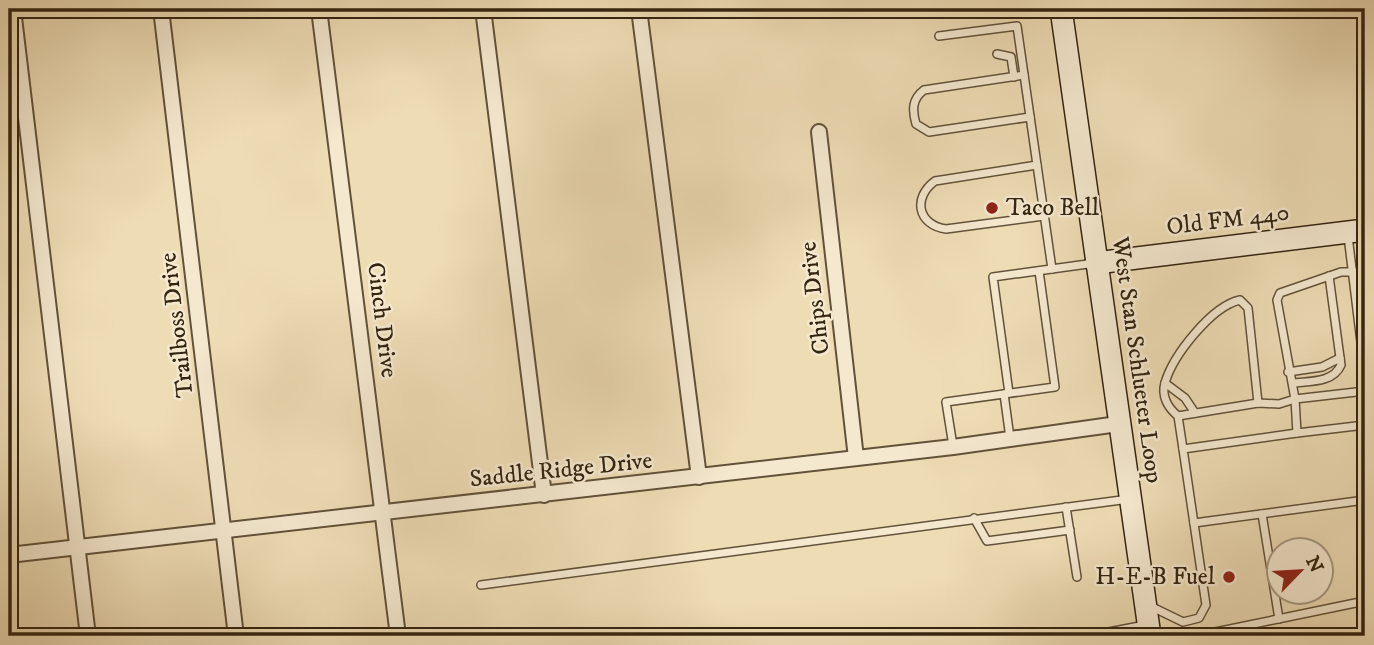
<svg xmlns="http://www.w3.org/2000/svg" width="1374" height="645" font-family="'IM FELL DW Pica',serif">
	<rect width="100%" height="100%" fill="#eedcb5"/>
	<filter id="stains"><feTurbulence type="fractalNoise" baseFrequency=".00286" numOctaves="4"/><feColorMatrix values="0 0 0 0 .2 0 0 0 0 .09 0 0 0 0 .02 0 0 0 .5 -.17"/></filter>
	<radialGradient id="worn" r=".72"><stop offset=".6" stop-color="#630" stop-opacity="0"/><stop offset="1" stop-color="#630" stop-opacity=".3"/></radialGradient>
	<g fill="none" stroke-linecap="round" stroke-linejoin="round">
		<defs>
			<g id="lane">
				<polyline points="939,36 1017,26 1052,269"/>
				<polyline points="997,54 1011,57 1014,77"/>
				<path d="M1024,75L924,90C912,99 912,110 916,124L929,132L1030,117"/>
				<path d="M1037,165L935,181C912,198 918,225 946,229L1044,216"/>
				<polyline points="1348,236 1365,375"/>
				<polyline points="1288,372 1322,367 1340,358"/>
				<polyline points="1165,383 1185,398 1195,413"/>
				<path d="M1293,383C1310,381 1333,383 1341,365L1329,276"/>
				<polyline points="1365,391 1295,399 1297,433 1365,425"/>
				<polyline points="1009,393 993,277 1095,263"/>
				<polyline points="1004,394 1010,438"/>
				<polyline points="1178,416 1258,403 1279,404 1295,399 1277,300 1280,293 1341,272 1365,272"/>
				<polyline points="953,446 946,402 1055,387 1039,271"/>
				<path d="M1183,449L1178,416C1168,408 1161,396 1165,383C1173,355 1212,306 1240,300L1248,308L1258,403"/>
				<polyline points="1066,507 1077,577"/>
				<polyline points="1262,514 1279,619"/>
				<polyline points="974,518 987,541 1070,530"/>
				<polyline points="1194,523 1365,500"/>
				<polyline points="481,585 1129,499"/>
				<polyline points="1150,606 1183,622 1199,618 1206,605 1183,449 1297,433"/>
				<polyline points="1088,636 1145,625"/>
				<polyline points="1196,636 1365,601"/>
			</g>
			<g id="street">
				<polyline points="13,9 88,636"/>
				<polyline points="161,9 236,636"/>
				<polyline points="319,9 398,636"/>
				<polyline points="483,9 544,495"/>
				<polyline points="639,9 699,477"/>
				<polyline points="819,132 856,458"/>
				<polyline points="9,555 953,447 1118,424"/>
			</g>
			<g id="secondary">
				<polyline points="1061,9 1150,636"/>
				<polyline points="1096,263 1365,230"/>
			</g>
		</defs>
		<!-- lane casing -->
		<use href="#lane" stroke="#625239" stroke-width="10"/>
		<!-- street casing -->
		<use href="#street" stroke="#625239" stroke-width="18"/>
		<!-- secondary casing -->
		<use href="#secondary" stroke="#342410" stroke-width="24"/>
		<!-- lane -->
		<use href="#lane" stroke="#f4e8cf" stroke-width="7"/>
		<!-- street -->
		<use href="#street" stroke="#f4e8cf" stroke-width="14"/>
		<!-- secondary -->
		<use href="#secondary" stroke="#f4e8cf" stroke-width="21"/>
	</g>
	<!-- markers -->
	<g fill="#8f2418" stroke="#f4e8cf" stroke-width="2.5">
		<circle cx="992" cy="208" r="7"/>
		<circle cx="1229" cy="577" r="7"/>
	</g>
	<g text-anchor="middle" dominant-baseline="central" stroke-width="5" stroke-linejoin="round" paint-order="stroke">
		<!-- poi labels -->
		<g font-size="24" fill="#342410" stroke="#f4e8cf" text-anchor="start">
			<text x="1006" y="208">Taco Bell</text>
			<text x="1215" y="577" text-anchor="end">H-E-B Fuel</text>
		</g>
		<!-- street labels -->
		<g font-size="24" fill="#342410" stroke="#f4e8cf">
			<text transform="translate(1228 220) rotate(-7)">Old FM 440</text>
			<text transform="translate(815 298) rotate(-97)">Chips Drive</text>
			<text transform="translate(382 320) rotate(83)">Cinch Drive</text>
			<text transform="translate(177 325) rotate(-97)">Trailboss Drive</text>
			<text transform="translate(1137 360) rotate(82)">West Stan Schlueter Loop</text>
			<text transform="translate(561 470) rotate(-6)">Saddle Ridge Drive</text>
		</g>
	</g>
	<!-- margin -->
	<rect width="1374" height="645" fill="none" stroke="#eedcb5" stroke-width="35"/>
	<rect x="10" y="10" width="1353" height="624" fill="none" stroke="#342410" stroke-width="3.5"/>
	<rect x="18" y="18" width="1339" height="610" fill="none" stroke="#342410" stroke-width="2"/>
	<!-- north arrow -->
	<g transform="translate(1300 571) rotate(65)"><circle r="33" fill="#f4e8cf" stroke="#a79a83" stroke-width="2"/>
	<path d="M0-5L12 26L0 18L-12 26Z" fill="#8f2418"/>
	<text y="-10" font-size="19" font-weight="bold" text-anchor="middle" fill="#342410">N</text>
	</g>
	<rect width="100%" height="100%" filter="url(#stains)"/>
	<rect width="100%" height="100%" fill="url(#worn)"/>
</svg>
